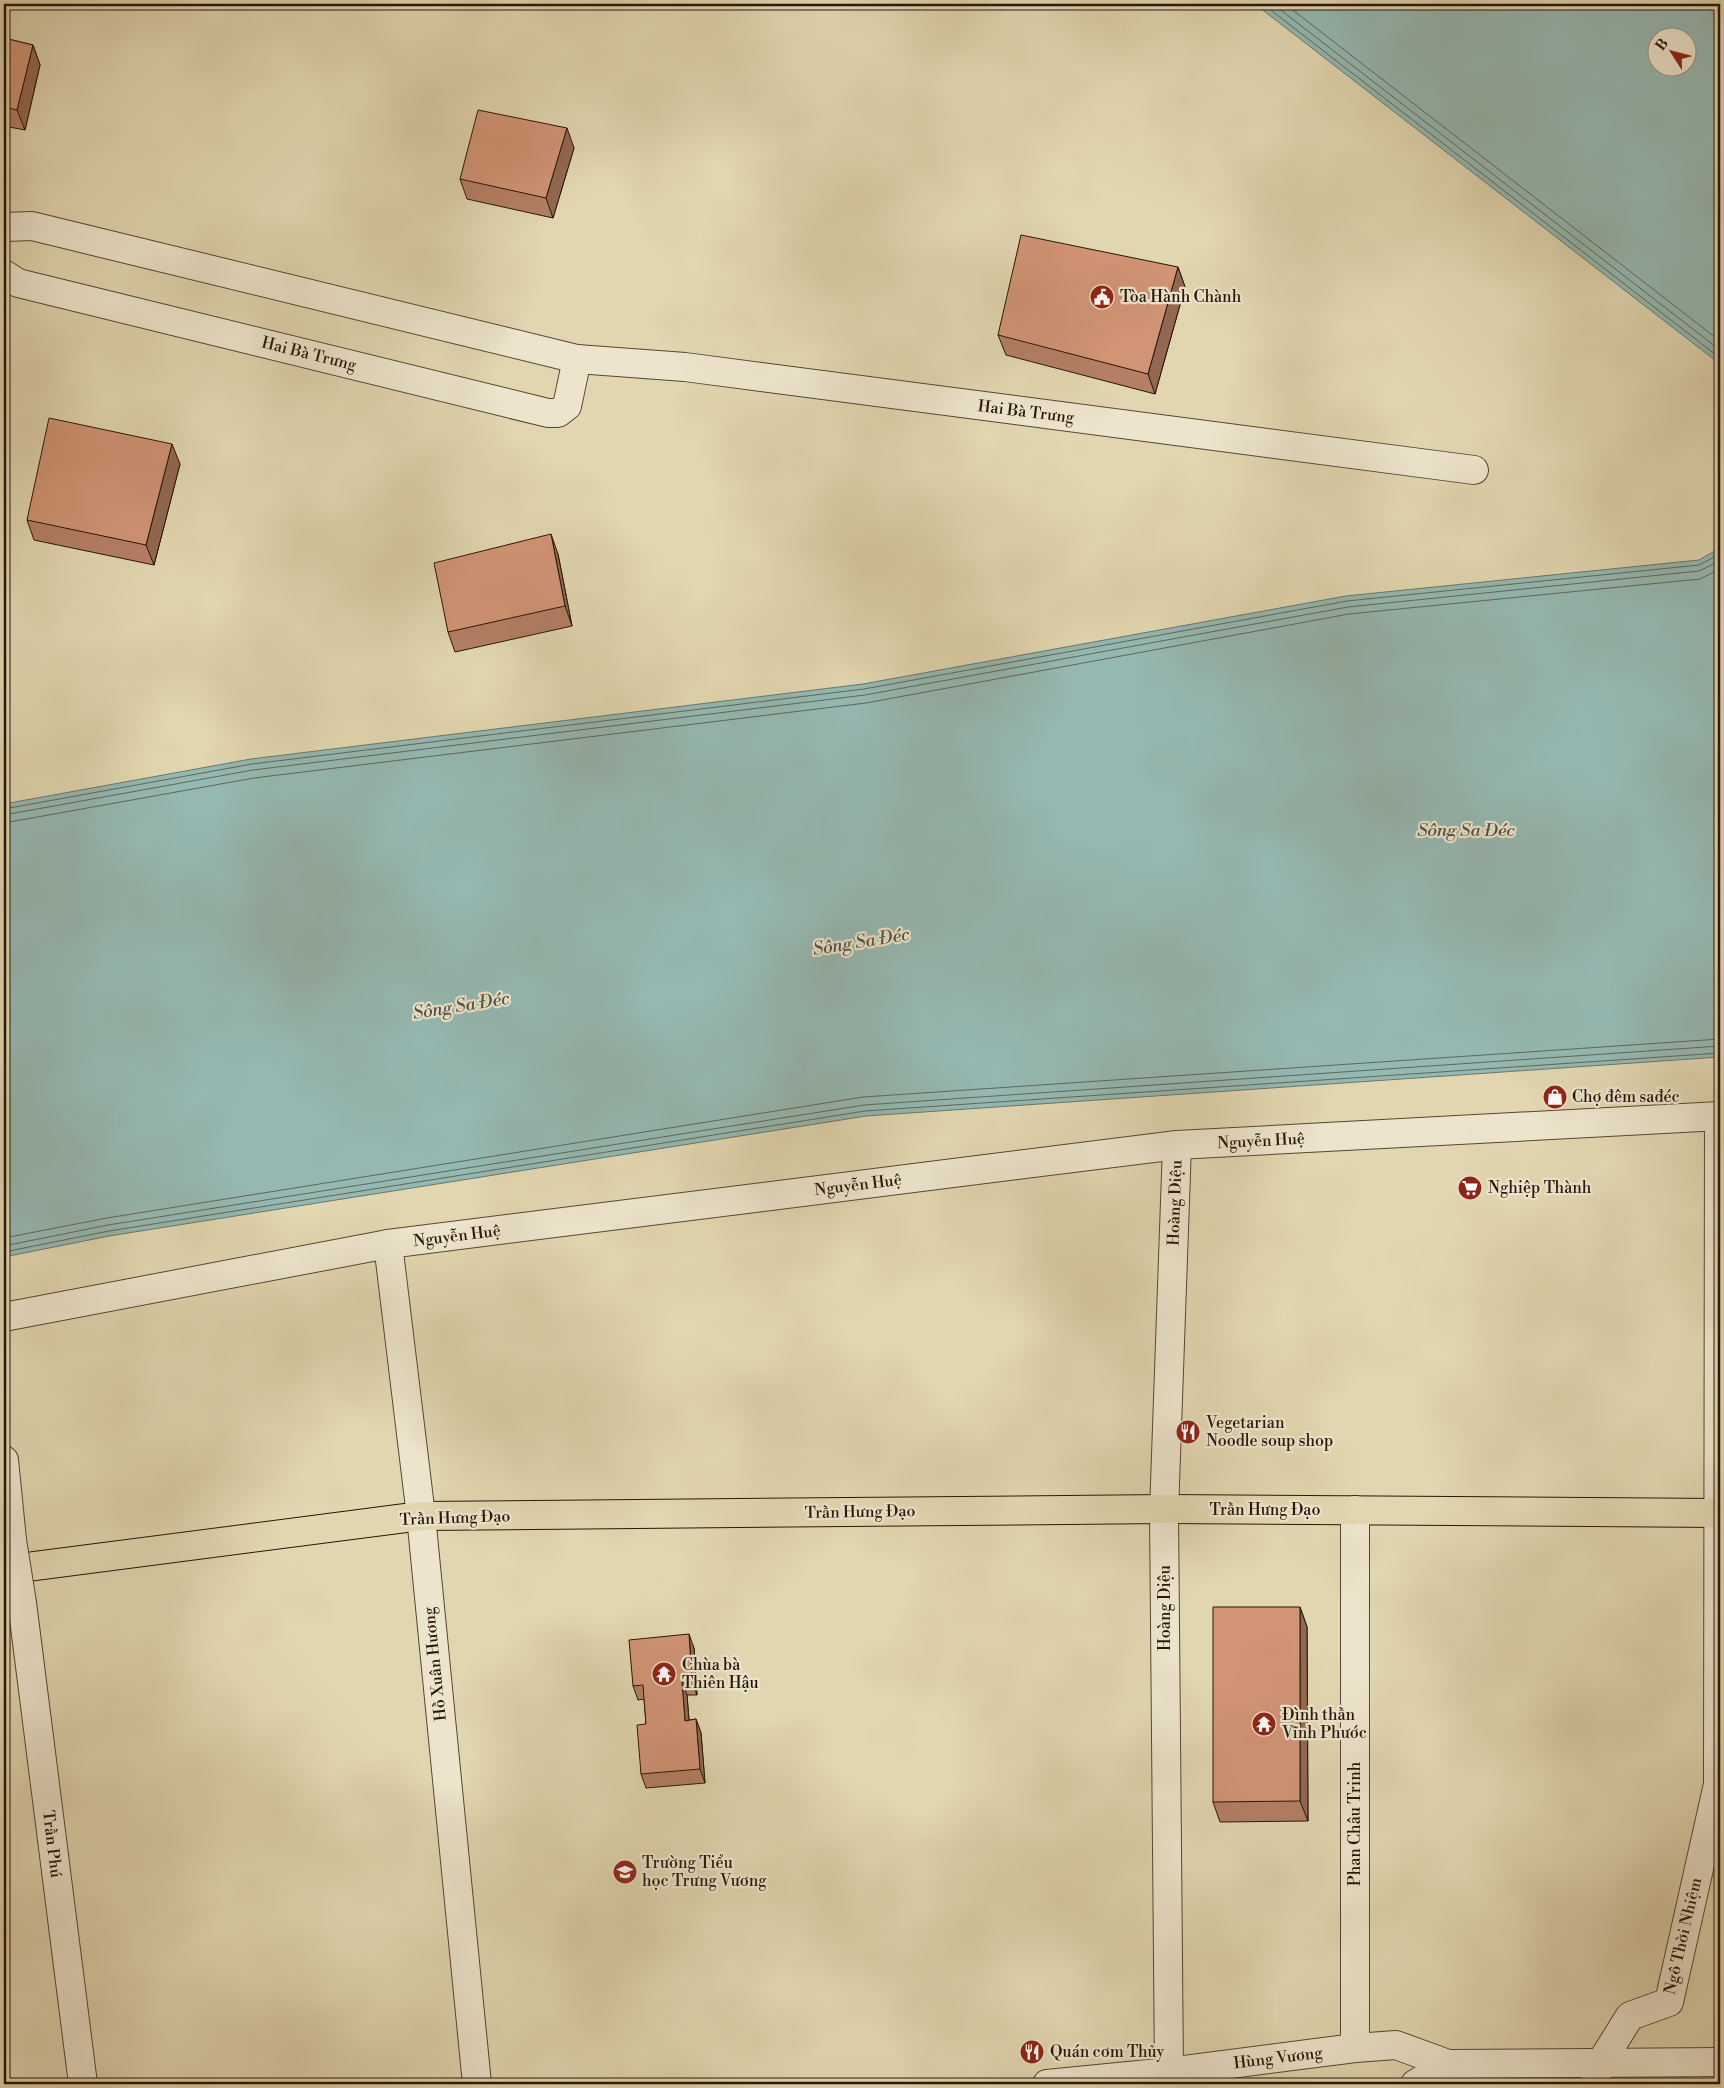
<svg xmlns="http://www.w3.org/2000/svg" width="1724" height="2088" font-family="'Libre Bodoni',serif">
	<rect width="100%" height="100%" fill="#e1d6b0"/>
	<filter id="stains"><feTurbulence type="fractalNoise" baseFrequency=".004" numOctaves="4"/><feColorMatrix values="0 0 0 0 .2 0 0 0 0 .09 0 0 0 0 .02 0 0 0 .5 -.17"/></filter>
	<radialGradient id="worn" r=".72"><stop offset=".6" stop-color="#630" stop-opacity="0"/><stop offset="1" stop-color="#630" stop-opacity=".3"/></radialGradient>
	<!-- water -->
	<g fill="#95b8b1" stroke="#69776e" fill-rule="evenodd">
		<path d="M1255,4H1720V364ZM1656,38H1686V68H1656Z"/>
		<polygon points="1720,548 1720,1057 866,1116 109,1236 4,1257 4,804 251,759 863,684 1346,596 1699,560"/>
	</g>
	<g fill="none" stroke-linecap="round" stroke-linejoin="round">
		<!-- shore -->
		<g stroke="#5e675d" stroke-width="1">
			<polyline points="1263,4 1720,358"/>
			<polyline points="1273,4 1720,350"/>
			<polyline points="1285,4 1720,341"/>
			<polyline points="4,809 252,764 864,689 1347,601 1699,565 1720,554"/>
			<polyline points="4,815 253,770 865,695 1348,607 1699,571 1720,561"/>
			<polyline points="4,823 254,778 866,703 1349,614 1700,579 1720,569"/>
			<polyline points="4,1238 107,1218 863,1097 1720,1039"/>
			<polyline points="4,1246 108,1225 864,1105 1720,1046"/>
			<polyline points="4,1252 109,1231 865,1111 1720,1053"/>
		</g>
		<defs>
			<g id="minor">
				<polyline points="4,227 32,226 577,359 685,367 1474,470"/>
				<polyline points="4,274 18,283 548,413 558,413 567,406 577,359"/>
				<polyline points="388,1244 421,1516 477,2084"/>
				<polyline points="4,1317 388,1244 1177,1145 1720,1116"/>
				<polyline points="4,1460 12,1540"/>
				<polyline points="22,1603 83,2084"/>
				<polyline points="1355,2048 1355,1510"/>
				<polyline points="1169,2072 1164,1512 1177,1145"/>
				<polyline points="1047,2084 1169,2072 1355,2048 1396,2045 1448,2064 1720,2062"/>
				<polyline points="1415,2084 1448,2064"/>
				<polyline points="1594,2084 1600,2064 1630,2016 1669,2002 1718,1784 1719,1116"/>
			</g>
			<polyline id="major" points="4,1570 421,1516 1165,1509 1720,1513"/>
		</defs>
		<!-- minor casing -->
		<use href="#minor" stroke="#564633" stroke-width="30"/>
		<!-- major casing -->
		<use href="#major" stroke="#281609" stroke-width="30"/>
		<!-- minor -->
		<use href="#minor" stroke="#ece4cc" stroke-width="28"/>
		<!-- major -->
		<use href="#major" stroke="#e1d6b0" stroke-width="28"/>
		<defs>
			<polyline id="minor-bridge" points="12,1540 22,1603"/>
		</defs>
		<!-- minor-bridge casing -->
		<use href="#minor-bridge" stroke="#564633" stroke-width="30" stroke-linecap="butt"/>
		<!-- minor-bridge -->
		<use href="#minor-bridge" stroke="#ece4cc" stroke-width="28"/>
	</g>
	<!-- wall -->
	<g fill="#b47f65" stroke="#281609">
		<polygon points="4,38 33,45 40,65 25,130 4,126"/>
		<polygon points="574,148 553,218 467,199 460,179"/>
		<polygon points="1178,267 1185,287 1155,394 1006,355 998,335"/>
		<polygon points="180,464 154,565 34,540 27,520"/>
		<polygon points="558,554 572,626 455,652 448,632"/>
		<polygon points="1300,1607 1307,1627 1308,1821 1220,1822 1213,1802"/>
		<polygon points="694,1648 697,1695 687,1695 689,1720 696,1719 701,1733 705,1783 646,1788 641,1774 646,1724 644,1699 638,1700 633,1686"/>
	</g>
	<!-- shaded-wall -->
	<g fill="#926852" stroke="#281609">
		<polygon points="33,45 40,65 25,130 17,110"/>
		<polygon points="567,128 574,148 553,218 546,198"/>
		<polygon points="1178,267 1185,287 1155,394 1148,374"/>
		<polygon points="172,444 180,464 154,565 146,545"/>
		<polygon points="551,534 558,554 572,626 565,606"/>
		<polygon points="1300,1607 1307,1627 1308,1821 1300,1801"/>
		<polygon points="689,1634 694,1648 697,1695 692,1681"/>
		<polygon points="682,1682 687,1695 690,1734 685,1721"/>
		<polygon points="696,1719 701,1733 705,1783 700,1769"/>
	</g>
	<!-- building -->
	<g fill="#d19475" stroke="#281609">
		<polygon points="4,38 33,45 17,110 4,107"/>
		<polygon points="478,110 567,128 546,198 460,179"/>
		<polygon points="1021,235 1178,267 1148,374 998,335"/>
		<polygon points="49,418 172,444 146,545 27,520"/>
		<polygon points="551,534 565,606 448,632 434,563"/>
		<polygon points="1213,1607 1300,1607 1300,1801 1213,1802"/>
		<polygon points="689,1634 692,1681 682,1682 685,1721 696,1719 700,1769 641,1774 637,1725 646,1724 643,1685 633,1686 629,1640"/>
	</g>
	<!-- icons -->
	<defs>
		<symbol id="civic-disc" viewBox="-11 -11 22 22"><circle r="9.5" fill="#8f2418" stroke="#ece4cc"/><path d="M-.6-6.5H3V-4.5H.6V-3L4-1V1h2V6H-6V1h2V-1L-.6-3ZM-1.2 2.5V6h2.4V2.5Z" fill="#fff"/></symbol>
		<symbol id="shop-disc" viewBox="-11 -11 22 22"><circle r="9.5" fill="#8f2418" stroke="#ece4cc"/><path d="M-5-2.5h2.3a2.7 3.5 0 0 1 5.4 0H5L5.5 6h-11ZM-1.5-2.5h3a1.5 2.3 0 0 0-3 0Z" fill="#fff"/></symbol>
		<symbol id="supermarket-disc" viewBox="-11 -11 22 22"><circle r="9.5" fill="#8f2418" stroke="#ece4cc"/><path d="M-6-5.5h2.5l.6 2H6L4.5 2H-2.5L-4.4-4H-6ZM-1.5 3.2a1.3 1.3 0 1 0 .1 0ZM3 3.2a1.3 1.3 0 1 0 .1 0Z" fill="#fff"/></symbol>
		<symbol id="restaurant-disc" viewBox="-11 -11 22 22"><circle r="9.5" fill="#8f2418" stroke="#ece4cc"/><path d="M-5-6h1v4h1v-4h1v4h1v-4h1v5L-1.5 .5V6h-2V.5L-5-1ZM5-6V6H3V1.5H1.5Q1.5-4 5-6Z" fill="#fff"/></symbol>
		<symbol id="temple-disc" viewBox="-11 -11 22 22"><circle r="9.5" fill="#8f2418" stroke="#ece4cc"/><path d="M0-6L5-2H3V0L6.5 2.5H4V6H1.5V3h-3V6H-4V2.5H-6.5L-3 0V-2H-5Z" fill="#fff"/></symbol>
		<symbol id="school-disc" viewBox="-11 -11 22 22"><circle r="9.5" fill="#8f2418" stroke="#ece4cc"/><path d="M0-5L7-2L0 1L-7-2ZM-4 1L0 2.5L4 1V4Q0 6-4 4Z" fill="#fff"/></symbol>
	</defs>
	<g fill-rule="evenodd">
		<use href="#civic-disc" x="1088" y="283" width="28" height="28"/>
		<use href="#shop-disc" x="1541" y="1083" width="28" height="28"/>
		<use href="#supermarket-disc" x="1456" y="1174" width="28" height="28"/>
		<use href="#restaurant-disc" x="1174" y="1418" width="28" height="28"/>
		<use href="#temple-disc" x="650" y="1660" width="28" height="28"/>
		<use href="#temple-disc" x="1250" y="1710" width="28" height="28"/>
		<use href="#school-disc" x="611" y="1858" width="28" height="28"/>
		<use href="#restaurant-disc" x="1018" y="2038" width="28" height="28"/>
	</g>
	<g text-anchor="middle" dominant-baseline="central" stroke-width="4.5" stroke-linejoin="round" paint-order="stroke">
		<!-- poi labels -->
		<g font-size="16" fill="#281609" stroke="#ece4cc" text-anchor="start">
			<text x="1120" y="297">Tòa Hành Chành</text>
			<text x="1572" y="1097">Chợ đêm sađéc</text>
			<text x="1488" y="1188">Nghiệp Thành</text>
			<text x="1206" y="1423">Vegetarian<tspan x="1206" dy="18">Noodle soup shop</tspan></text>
			<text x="682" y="1665">Chùa bà<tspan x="682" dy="18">Thiên Hậu</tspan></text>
			<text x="1282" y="1715">Đình thần<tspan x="1282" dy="18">Vĩnh Phước</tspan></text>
			<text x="642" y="1863">Trường Tiểu<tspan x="642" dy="18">học Trưng Vương</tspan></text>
			<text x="1050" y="2052">Quán cơm Thủy</text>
		</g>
		<!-- street labels -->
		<g font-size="16" fill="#281609" stroke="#ece4cc">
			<text transform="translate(309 354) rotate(14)">Hai Bà Trưng</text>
			<text transform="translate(1026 412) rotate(7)">Hai Bà Trưng</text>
			<text transform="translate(1261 1141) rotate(-3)">Nguyễn Huệ</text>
			<text transform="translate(858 1185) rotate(-7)">Nguyễn Huệ</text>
			<text transform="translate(1175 1203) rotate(-88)">Hoàng Diệu</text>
			<text transform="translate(457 1236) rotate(-7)">Nguyễn Huệ</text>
			<text x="1265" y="1510">Trần Hưng Đạo</text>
			<text transform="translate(860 1512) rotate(-1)">Trần Hưng Đạo</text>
			<text transform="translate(455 1518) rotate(-2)">Trần Hưng Đạo</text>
			<text transform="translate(1165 1608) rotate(-90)">Hoàng Diệu</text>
			<text transform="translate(435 1664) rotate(-96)">Hồ Xuân Hương</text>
			<text transform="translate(1355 1824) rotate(-90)">Phan Châu Trinh</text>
			<text transform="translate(52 1844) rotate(83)">Trần Phú</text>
			<text transform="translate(1683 1936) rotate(-77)">Ngô Thời Nhiệm</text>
			<text transform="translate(1278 2058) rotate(-7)">Hùng Vương</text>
		</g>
		<!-- water labels -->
		<g font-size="18" font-style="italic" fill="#4e4f44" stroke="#ece4cc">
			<text x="1466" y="830">Sông Sa Đéc</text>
			<text transform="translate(861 942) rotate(-9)">Sông Sa Đéc</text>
			<text transform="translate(461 1006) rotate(-9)">Sông Sa Đéc</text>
		</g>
	</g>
	<!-- margin -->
	<rect width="1724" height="2088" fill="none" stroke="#e1d6b0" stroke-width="20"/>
	<rect x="5" y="5" width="1714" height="2078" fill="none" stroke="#281609" stroke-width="2.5"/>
	<rect x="10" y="10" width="1704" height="2068" fill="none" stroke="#281609"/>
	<!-- north arrow -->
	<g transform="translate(1672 52) rotate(306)"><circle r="24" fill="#ece4cc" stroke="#9e927e"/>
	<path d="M0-4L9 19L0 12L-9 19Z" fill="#8f2418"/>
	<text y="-8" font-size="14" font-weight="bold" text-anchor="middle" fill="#281609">B</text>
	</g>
	<rect width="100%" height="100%" filter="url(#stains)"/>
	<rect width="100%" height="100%" fill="url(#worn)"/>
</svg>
